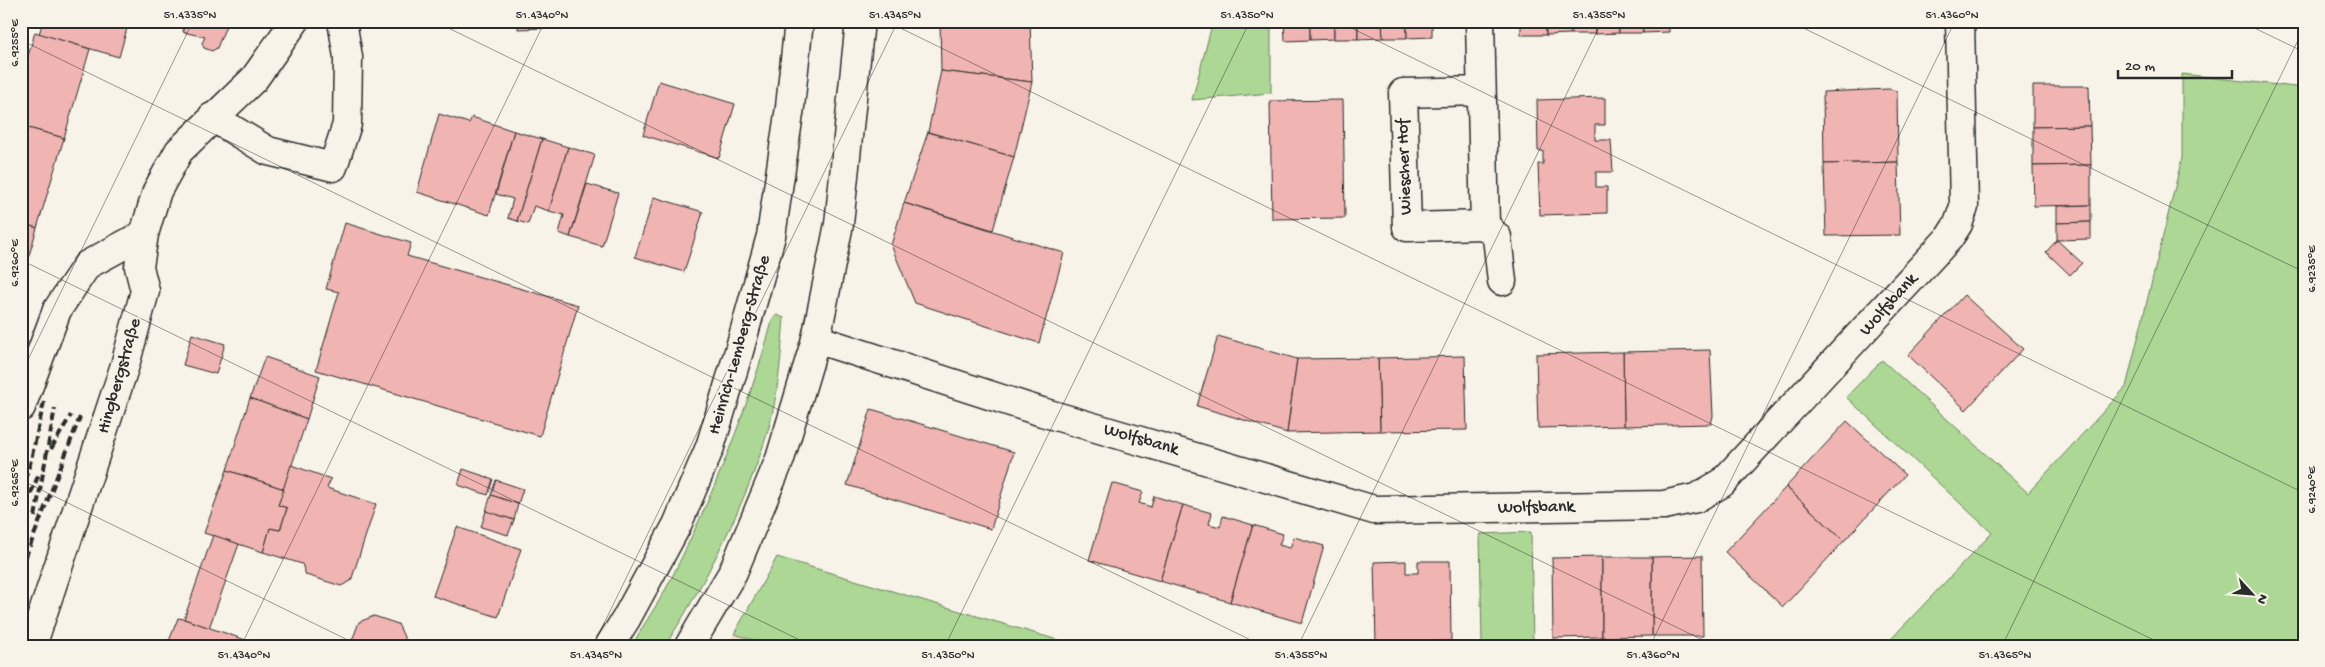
<svg xmlns="http://www.w3.org/2000/svg" width="2325" height="667" font-family="'Gochi Hand',sans-serif">
	<rect width="100%" height="100%" fill="#f7f3e8"/>
	<filter id="ink" filterUnits="userSpaceOnUse"><feTurbulence type="fractalNoise" baseFrequency=".02" numOctaves="2"/><feDisplacementMap in="SourceGraphic" scale="10" xChannelSelector="R" yChannelSelector="G"/><feConvolveMatrix kernelMatrix="1 2 1 2 8 2 1 2 1" color-interpolation-filters="sRGB"/></filter>
	<g filter="url(#ink)">
		<!-- built -->
		<polygon fill="#f5e0d8" points="734,634 774,646 726,646"/>
		<!-- green -->
		<g fill="#acd794" stroke="#6c8160">
			<polygon points="1213,21 1271,21 1271,93 1192,100"/>
			<polygon points="2182,74 2304,88 2304,646 1877,646 1890,640 1992,533 1846,397 1882,360 2028,493 2126,387 2182,158"/>
			<path d="M777,315L784,318C781,354 779,391 769,427C749,497 705,584 665,646H632C643,624 658,605 669,583C712,498 748,410 773,318Z"/>
			<polygon points="1531,532 1533,646 1482,646 1480,534"/>
			<polygon points="777,557 1078,646 774,646 734,634"/>
		</g>
		<!-- building -->
		<g fill="#f0b4b2" stroke="#2b2b2b">
			<polygon points="43,21 129,21 119,57 39,34"/>
			<polygon points="185,21 228,21 217,48 212,51 204,48 202,43 205,37 183,32"/>
			<polygon points="518,21 548,21 548,28 518,29"/>
			<polygon points="940,21 1030,21 1032,82 941,71"/>
			<polygon points="1284,21 1310,21 1310,40 1285,41"/>
			<polygon points="1310,21 1334,21 1334,39 1310,40"/>
			<rect x="1334" y="21" width="24" height="18"/>
			<polygon points="1358,21 1382,21 1383,38 1358,39"/>
			<polygon points="1382,21 1407,21 1407,38 1383,38"/>
			<polygon points="1407,21 1432,21 1432,37 1407,38"/>
			<rect x="1521" y="21" width="25" height="14"/>
			<polygon points="1546,21 1570,21 1571,34 1546,35"/>
			<polygon points="1570,21 1595,21 1595,34 1571,34"/>
			<polygon points="1595,21 1619,21 1619,33 1595,34"/>
			<rect x="1619" y="21" width="24" height="12"/>
			<polygon points="1643,21 1669,21 1669,32 1643,33"/>
			<polygon points="35,32 90,49 64,138 21,126 21,80"/>
			<polygon points="941,71 1032,82 1014,157 928,132"/>
			<polygon points="659,81 735,104 719,158 643,135"/>
			<polygon points="2033,86 2089,86 2090,126 2033,127"/>
			<polygon points="1889,89 1897,91 1898,162 1824,164 1823,92"/>
			<polygon points="1605,98 1605,125 1595,125 1595,140 1611,140 1613,172 1596,172 1596,187 1607,187 1607,213 1540,215 1538,164 1543,164 1543,151 1538,151 1537,100"/>
			<polygon points="1343,100 1345,218 1272,219 1270,101"/>
			<polygon points="439,114 469,123 472,117 514,131 489,215 417,192"/>
			<polygon points="21,126 64,138 37,228 21,223"/>
			<polygon points="2090,126 2091,165 2033,166 2033,127"/>
			<polygon points="514,131 542,139 517,221 508,218 513,199 496,194"/>
			<polygon points="928,132 1014,157 993,230 904,203"/>
			<polygon points="542,139 568,147 549,211 534,206 528,224 517,221"/>
			<polygon points="568,147 595,155 570,237 559,233 564,215 549,211"/>
			<polygon points="1898,162 1900,235 1826,236 1824,164"/>
			<polygon points="2091,165 2091,205 2034,206 2033,166"/>
			<polygon points="587,184 618,193 602,246 570,237"/>
			<polygon points="654,197 703,212 684,272 635,257"/>
			<polygon points="904,203 1064,253 1039,343 915,303 891,245"/>
			<polygon points="2091,205 2091,222 2057,223 2057,206"/>
			<polygon points="2091,222 2091,239 2057,240 2057,223"/>
			<polygon points="21,223 37,228 21,283"/>
			<polygon points="345,223 411,243 407,256 578,305 540,436 316,370 339,292 326,289"/>
			<polygon points="2057,240 2082,263 2070,275 2046,252"/>
			<polygon points="1964,295 2023,349 1966,410 1908,355"/>
			<polygon points="192,334 225,344 216,374 183,365"/>
			<polygon points="1218,336 1297,359 1287,433 1197,406"/>
			<polygon points="1710,350 1713,416 1711,424 1624,426 1623,352"/>
			<polygon points="1623,352 1624,426 1538,428 1536,354"/>
			<polygon points="1465,356 1467,430 1380,431 1378,358"/>
			<polygon points="265,357 320,376 307,419 250,398"/>
			<polygon points="1378,358 1380,431 1287,433 1297,359"/>
			<polygon points="250,398 307,419 284,489 227,470"/>
			<polygon points="871,409 1014,452 991,529 847,485"/>
			<polygon points="1847,421 1905,475 1844,541 1786,487"/>
			<polygon points="291,465 331,479 327,488 376,504 351,581 341,586 306,575 302,564 263,552 270,528 280,530 287,508 278,505"/>
			<polygon points="463,469 493,479 488,495 458,485"/>
			<polygon points="227,470 284,489 278,505 287,508 280,530 270,528 263,552 204,533"/>
			<polygon points="496,480 523,489 518,504 491,495"/>
			<polygon points="1112,483 1143,492 1139,503 1151,507 1154,496 1183,505 1160,581 1089,560"/>
			<polygon points="1786,487 1844,541 1783,607 1725,552"/>
			<polygon points="491,495 518,504 514,520 486,511"/>
			<polygon points="1183,505 1212,513 1209,524 1220,527 1223,516 1253,525 1230,602 1160,581"/>
			<polygon points="486,511 514,520 508,535 481,527"/>
			<polygon points="1253,525 1283,534 1279,545 1290,548 1294,537 1324,546 1302,623 1230,602"/>
			<polygon points="457,527 521,549 498,617 433,596"/>
			<polygon points="213,535 239,544 209,628 184,619"/>
			<polygon points="1702,556 1703,636 1652,636 1652,557"/>
			<polygon points="1602,557 1602,637 1553,638 1552,558"/>
			<polygon points="1602,557 1652,557 1652,636 1602,637"/>
			<polygon points="1406,561 1406,573 1418,573 1418,561 1450,561 1451,641 1376,642 1374,562"/>
			<polygon points="374,616 398,624 405,639 403,646 350,646 359,622"/>
			<polygon points="178,618 184,619 263,646 163,646 166,640 169,641"/>
			<polygon points="149,642 155,644 156,646 141,646"/>
		</g>
		<g fill="none" stroke-linecap="round" stroke-linejoin="round">
			<defs>
				<g id="minor">
					<polyline points="1480,21 1485,225 1407,227 1403,93 1481,91"/>
					<polyline points="212,117 268,151 333,167 347,124 348,57 342,21"/>
					<polyline points="1485,225 1497,237 1502,281"/>
					<polyline points="816,339 1042,412 1374,510 1664,505 1696,498 1722,483 1949,238 1958,224 1964,207 1960,21"/>
					<polyline points="21,407 57,310 87,265 144,234"/>
					<polyline points="32,646 125,365 145,291 139,267 144,234 157,191 179,151 254,79 295,21"/>
					<polyline points="609,646 626,619 677,525 710,447 739,351 771,236 790,107 799,21"/>
					<polyline points="689,646 733,572 780,459 816,339 839,224 860,21"/>
				</g>
			</defs>
			<!-- minor casing -->
			<use href="#minor" stroke="#2b2b2b" stroke-width="31"/>
			<!-- minor -->
			<use href="#minor" stroke="#f7f3e8" stroke-width="28"/>
			<!-- rail -->
			<g stroke="#2b2b2b" stroke-width="4" stroke-dasharray="8 4" stroke-linecap="butt">
				<polyline points="51,449 71,415"/>
				<polyline points="21,491 30,464 44,402"/>
				<polyline points="21,516 39,474"/>
				<polyline points="35,517 55,408"/>
				<polyline points="21,569 80,417"/>
			</g>
		</g>
	</g>
	<!-- ticks -->
	<path fill="none" stroke="#2b2b2b" stroke-width="1" stroke-opacity="0.45" d="M434,21L1715,646M886,21L2166,646M1337,21L2304,493M1789,21L2304,272M2240,21L2304,52M21,40L1263,646M21,260L812,646M21,374L193,21M21,480L360,646M241,646L545,21M593,646L898,21M945,646L1250,21M1298,646L1602,21M1650,646L1955,21M2002,646L2304,28"/>
	<g text-anchor="middle" dominant-baseline="central" stroke-width="4" stroke-linejoin="round" paint-order="stroke">
		<!-- street labels -->
		<g font-size="18" fill="#2b2b2b" stroke="#f7f3e8">
			<text transform="translate(1405 167) rotate(-92)">Wiescher Hof</text>
			<text transform="translate(1889 305) rotate(-48)">Wolfsbank</text>
			<text transform="translate(740 345) rotate(-74)">Heinrich-Lemberg-Straße</text>
			<text transform="translate(120 376) rotate(-74)">Hingbergstraße</text>
			<text transform="translate(1141 440) rotate(16)">Wolfsbank</text>
			<text transform="translate(1536 508) rotate(-1)">Wolfsbank</text>
		</g>
	</g>
	<!-- margin -->
	<rect width="2325" height="667" fill="none" stroke="#f7f3e8" stroke-width="55"/>
	<!-- north arrow -->
	<g transform="translate(2252 594) rotate(116)" stroke="#f7f3e8" stroke-width="4" paint-order="stroke">
	<path d="M0-4L9 19L0 12L-9 19Z" fill="#2b2b2b"/>
	<text y="-8" font-size="14" font-weight="bold" text-anchor="middle" fill="#2b2b2b">N</text>
	</g>
	<!-- scale -->
	<path d="M2118 70v8h114v-8" fill="none" stroke="#2b2b2b" stroke-width="2.5"/>
	<text x="2125" y="70" font-size="15" fill="#2b2b2b" stroke="#f7f3e8" stroke-width="4" paint-order="stroke">20 m</text>
	<rect x="28" y="28" width="2270" height="612" fill="none" stroke="#2b2b2b" stroke-width="2"/>
	<g font-size="12" text-anchor="middle" fill="#2b2b2b">
		<text x="190" y="18">51.4335°N</text>
		<text x="542" y="18">51.4340°N</text>
		<text x="895" y="18">51.4345°N</text>
		<text x="1247" y="18">51.4350°N</text>
		<text x="1599" y="18">51.4355°N</text>
		<text x="1952" y="18">51.4360°N</text>
		<text transform="translate(14 43) rotate(-90)" y="4">6.9255°E</text>
		<text transform="translate(14 263) rotate(-90)" y="4">6.9260°E</text>
		<text transform="translate(2311 269) rotate(-90)" y="4">6.9235°E</text>
		<text transform="translate(14 483) rotate(-90)" y="4">6.9265°E</text>
		<text transform="translate(2311 490) rotate(-90)" y="4">6.9240°E</text>
		<text x="244" y="658">51.4340°N</text>
		<text x="596" y="658">51.4345°N</text>
		<text x="948" y="658">51.4350°N</text>
		<text x="1301" y="658">51.4355°N</text>
		<text x="1653" y="658">51.4360°N</text>
		<text x="2005" y="658">51.4365°N</text>
	</g>
</svg>
